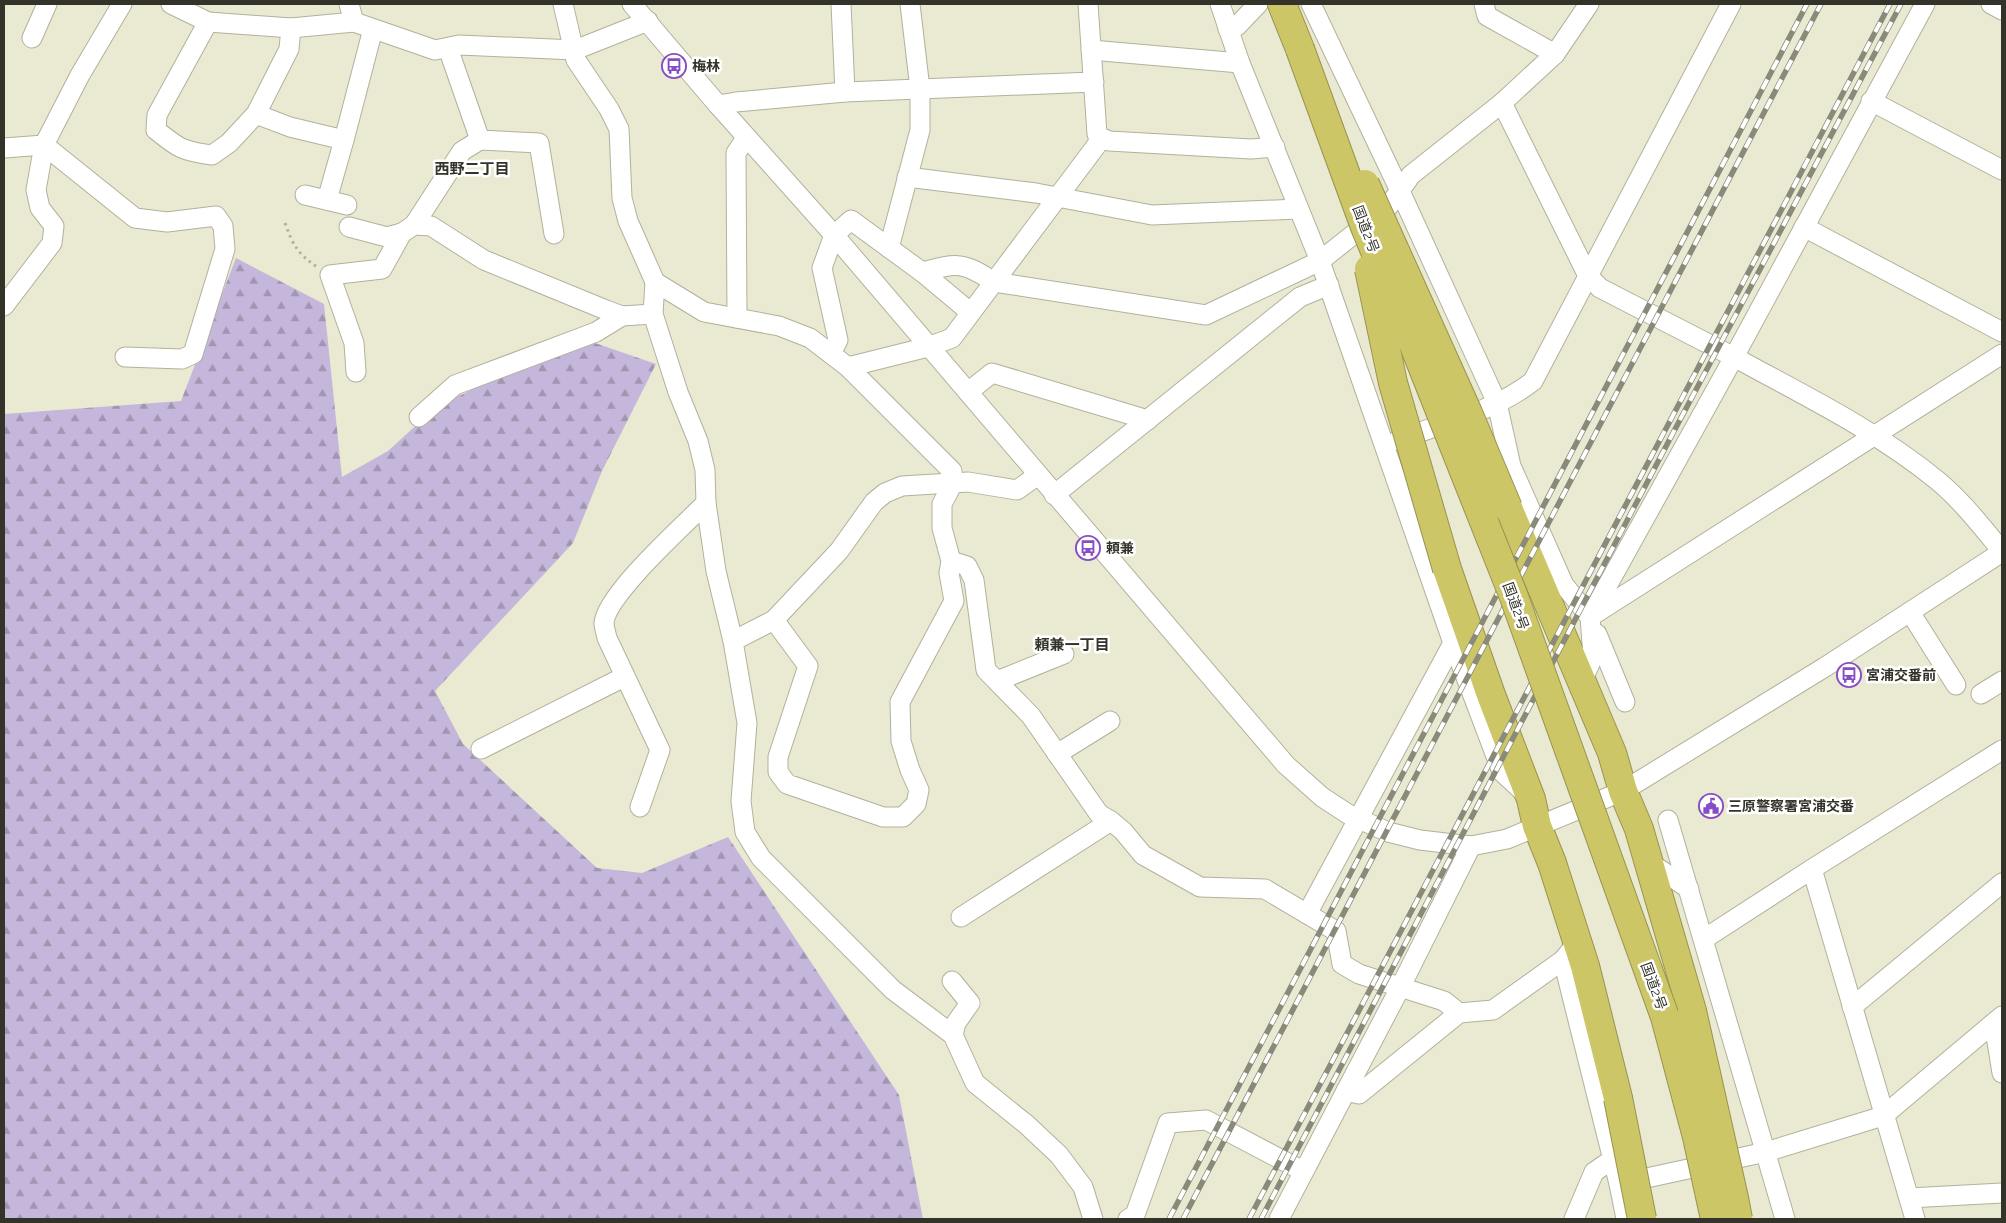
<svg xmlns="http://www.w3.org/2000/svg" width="2006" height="1223" font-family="Raleway,'Noto Sans JP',sans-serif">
	<defs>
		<pattern id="forest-firs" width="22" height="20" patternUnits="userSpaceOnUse" patternTransform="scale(1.25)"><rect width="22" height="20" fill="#c5b7db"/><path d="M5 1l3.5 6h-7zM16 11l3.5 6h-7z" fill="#a195b2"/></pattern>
	</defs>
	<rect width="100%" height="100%" fill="#eae9d2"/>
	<!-- forest -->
	<polygon fill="url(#forest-firs)" points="236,258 324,304 342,477 388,451 435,408 513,369 595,343 656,364 602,471 573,543 435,691 463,744 597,868 642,873 728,837 899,1095 923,1219 4,1219 4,414 181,401"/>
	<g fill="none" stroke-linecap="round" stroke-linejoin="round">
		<defs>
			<g id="minor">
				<polyline points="171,4 208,22 291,28 354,22 435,50 459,45 575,50 648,21"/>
				<polyline points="349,4 354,22"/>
				<polyline points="563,4 576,60 609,109 619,129 622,198 628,221 655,282 704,312 779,326 810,338 848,367 952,471 953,483 942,504 942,528 951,561 949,573 954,601 900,702 901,741 910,770 919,790 916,804 903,817 883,817 787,784 778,772 778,757 808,666 774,620"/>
				<polyline points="632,4 718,105 834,235 1286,765 1322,797 1348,814 1388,832 1420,840 1471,846 1507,839 1623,791 1825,667 2002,552"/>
				<polyline points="841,4 845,92"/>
				<polyline points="1088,4 1097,134 1102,138 1109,141 1251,149 1275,147"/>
				<polyline points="1220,4 1240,63 1320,261 1453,643 1502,772 1528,796"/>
				<polyline points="1311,4 1400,191 1497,403 1511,466 1564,585 1590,617 1593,657 1582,681"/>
				<polyline points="1484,4 1487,16 1555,54"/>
				<path d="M1925,4L1734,357C1803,395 1876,430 1938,481C1962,501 1982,527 2002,551"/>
				<polyline points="1991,4 2002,10"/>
				<path d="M208,22L157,115L156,130C178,148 182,151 212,155L229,143L256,114L289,49L291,28"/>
				<polyline points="1228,29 1237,26 1258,4"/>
				<polyline points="32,38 47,4"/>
				<polyline points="448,48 480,140 539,143 554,234"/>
				<polyline points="1091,50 1240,63"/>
				<polyline points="1871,101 2002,170"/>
				<polyline points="1502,103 1588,276 1600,288 1734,357 1590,617"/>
				<polyline points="718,105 736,102 845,92 1094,82"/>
				<polyline points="256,114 290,127 344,140 373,29"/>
				<polyline points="4,148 44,145 135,218 167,222 216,216 223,226 225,249 193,354 182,359 125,357"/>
				<polyline points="907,177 1036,193 1152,215 1298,209"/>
				<polyline points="305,195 347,205"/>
				<polyline points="327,200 344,140"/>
				<polyline points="414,225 462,151 480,140"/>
				<polyline points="349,227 387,237 402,233"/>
				<polyline points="1804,227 2002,332"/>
				<polyline points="889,248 920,130 920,89 910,4"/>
				<path d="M922,272C957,263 962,261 994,282L1206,315L1320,261L1388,207L1411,175L1502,103L1555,54L1589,4"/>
				<polyline points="655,282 653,314 678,392 698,441 705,470 706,503 716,571 733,641 747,723 741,801 745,832 761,858 893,990 953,1035 975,1083 1027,1125 1059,1155 1083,1187 1093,1219"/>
				<polyline points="4,306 52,243 54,226 40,208 36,190 44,145 80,75 122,4"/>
				<polyline points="737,318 736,153 746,138"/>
				<polyline points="831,354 838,340 822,268 834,235 851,220 922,272 970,312"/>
				<polyline points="848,367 928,347 952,338 1102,138"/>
				<polyline points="356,372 354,343 330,275 382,269 402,233 414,225 431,226 484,260 606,310 622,316 653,314"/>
				<polyline points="968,392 992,373 1148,420"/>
				<polyline points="419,417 455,385 596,332 622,316"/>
				<path d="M1398,440C1443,423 1495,411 1533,381L1731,4"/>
				<polyline points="1054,495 1300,297 1329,285"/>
				<polyline points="951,561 967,566 974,580 986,670 1031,716 1099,814 1111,821 961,917"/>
				<polyline points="1910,612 1956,685"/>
				<polyline points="1593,615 2002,354"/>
				<polyline points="1597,634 1625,702"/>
				<polyline points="733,641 774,620 839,551 874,502 885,493 902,486 968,482 1017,490 1038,475"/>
				<polyline points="997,681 1064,654"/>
				<polyline points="1981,694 2002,681"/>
				<polyline points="481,749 624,677"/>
				<polyline points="1057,754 1110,721"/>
				<path d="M640,807L660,750L607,638C606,633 604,627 604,623C606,595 684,525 706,503"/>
				<polyline points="1668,820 1785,1219"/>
				<polyline points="1111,821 1123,831 1143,855 1200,887 1265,889 1336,931 1342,964 1359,974 1444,1001 1459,1013"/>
				<polyline points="1649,862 1689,889"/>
				<polyline points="1812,869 1915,1219"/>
				<polyline points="1307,914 1453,643"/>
				<polyline points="1704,939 1812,869 2002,750"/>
				<polyline points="1563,960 1619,1184 1626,1219"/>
				<polyline points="952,981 970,1003 956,1023 953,1035"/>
				<polyline points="1852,1007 2002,883"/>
				<polyline points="1994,1023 2002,1073"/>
				<polyline points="1346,1091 1359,1094 1459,1013 1493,1010 1563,960 1577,943"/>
				<polyline points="1619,1184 1766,1152 1883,1116 2002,1016"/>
				<polyline points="1909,1198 2002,1193"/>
				<polyline points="1128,1219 1135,1215 1168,1123 1206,1120 1303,1171"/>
				<polyline points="1279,1219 1400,988 1471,846"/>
				<polyline points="1574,1219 1594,1172 1613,1159"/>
			</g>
			<g id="highway">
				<polyline points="1282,4 1300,49"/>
				<polyline points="1508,508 1612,753 1623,791 1639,829 1692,1011"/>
				<polyline points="1447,569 1491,695 1531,799 1537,826 1552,863 1585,966 1618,1098"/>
			</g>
		</defs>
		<!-- minor casing -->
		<use href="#minor" stroke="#b2b19b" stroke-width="21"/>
		<!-- highway casing -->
		<use href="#highway" stroke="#979351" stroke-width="30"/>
		<!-- path -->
		<path stroke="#b3b29f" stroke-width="3" stroke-dasharray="2.5 4" stroke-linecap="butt" d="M285,223C293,245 297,253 317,267"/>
		<!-- minor -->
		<use href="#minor" stroke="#fff" stroke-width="19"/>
		<!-- highway -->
		<use href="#highway" stroke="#cdc666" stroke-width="28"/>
		<defs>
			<g id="rail">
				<polyline points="1169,1219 1807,4"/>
				<polyline points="1183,1219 1821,4"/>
				<polyline points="1249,1219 1890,4"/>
				<polyline points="1261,1219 1673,433 1901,4"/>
			</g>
		</defs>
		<!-- rail casing -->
		<use href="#rail" stroke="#8a8a7a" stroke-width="5.5"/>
		<!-- rail -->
		<use href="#rail" stroke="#fff" stroke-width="4" stroke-dasharray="11" stroke-linecap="butt"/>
		<defs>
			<g id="highway-bridge">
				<polyline points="1300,49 1365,227 1411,338 1514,597 1665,1017 1697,1137 1715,1219"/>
				<polyline points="1365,184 1468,413 1508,508"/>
				<polyline points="1369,269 1393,383 1447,569"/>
				<polyline points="1692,1011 1734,1198 1738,1219"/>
				<polyline points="1618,1098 1642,1219"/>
			</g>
		</defs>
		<!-- highway-bridge casing -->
		<use href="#highway-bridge" stroke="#979351" stroke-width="30" stroke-linecap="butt"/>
		<!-- highway-bridge -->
		<use href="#highway-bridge" stroke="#cdc666" stroke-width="28"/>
	</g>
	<!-- icons -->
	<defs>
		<symbol id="bus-ring" viewBox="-11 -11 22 22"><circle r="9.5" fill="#fff" stroke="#864dc4" stroke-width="1.5"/><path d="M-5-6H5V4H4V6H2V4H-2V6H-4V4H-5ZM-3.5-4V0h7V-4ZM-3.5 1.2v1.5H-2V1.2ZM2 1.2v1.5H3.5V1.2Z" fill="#864dc4"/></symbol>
		<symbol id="civic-ring" viewBox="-11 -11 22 22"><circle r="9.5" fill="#fff" stroke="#864dc4" stroke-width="1.5"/><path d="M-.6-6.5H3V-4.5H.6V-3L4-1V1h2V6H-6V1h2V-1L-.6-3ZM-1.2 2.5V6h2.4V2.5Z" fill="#864dc4"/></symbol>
	</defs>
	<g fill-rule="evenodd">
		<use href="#bus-ring" x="660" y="52" width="28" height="28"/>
		<use href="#bus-ring" x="1074" y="534" width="28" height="28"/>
		<use href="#bus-ring" x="1835" y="661" width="28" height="28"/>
		<use href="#civic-ring" x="1697" y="792" width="28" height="28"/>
	</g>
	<g text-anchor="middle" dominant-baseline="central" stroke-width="5" stroke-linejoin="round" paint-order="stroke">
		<!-- poi labels -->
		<g font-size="14" font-weight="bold" fill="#33332a" stroke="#fff" text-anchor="start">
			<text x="692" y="66">梅林</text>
			<text x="1106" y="548">頼兼</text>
			<text x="1866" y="675">宮浦交番前</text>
			<text x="1728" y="806">三原警察署宮浦交番</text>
		</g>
		<!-- street labels -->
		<g font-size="14" fill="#33332a" stroke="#fff">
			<text transform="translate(1366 229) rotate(69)">国道2号</text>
			<text transform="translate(1516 606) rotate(70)">国道2号</text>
			<text transform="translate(1654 986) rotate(70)">国道2号</text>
		</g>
		<!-- neighbourhood labels -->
		<g font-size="15" font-weight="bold" fill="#33332a" stroke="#fff">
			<text x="472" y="169">西野二丁目</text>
			<text x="1072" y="645">頼兼一丁目</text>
		</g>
	</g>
	<!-- border -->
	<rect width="2006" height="1223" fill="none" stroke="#33332a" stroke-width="10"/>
</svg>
